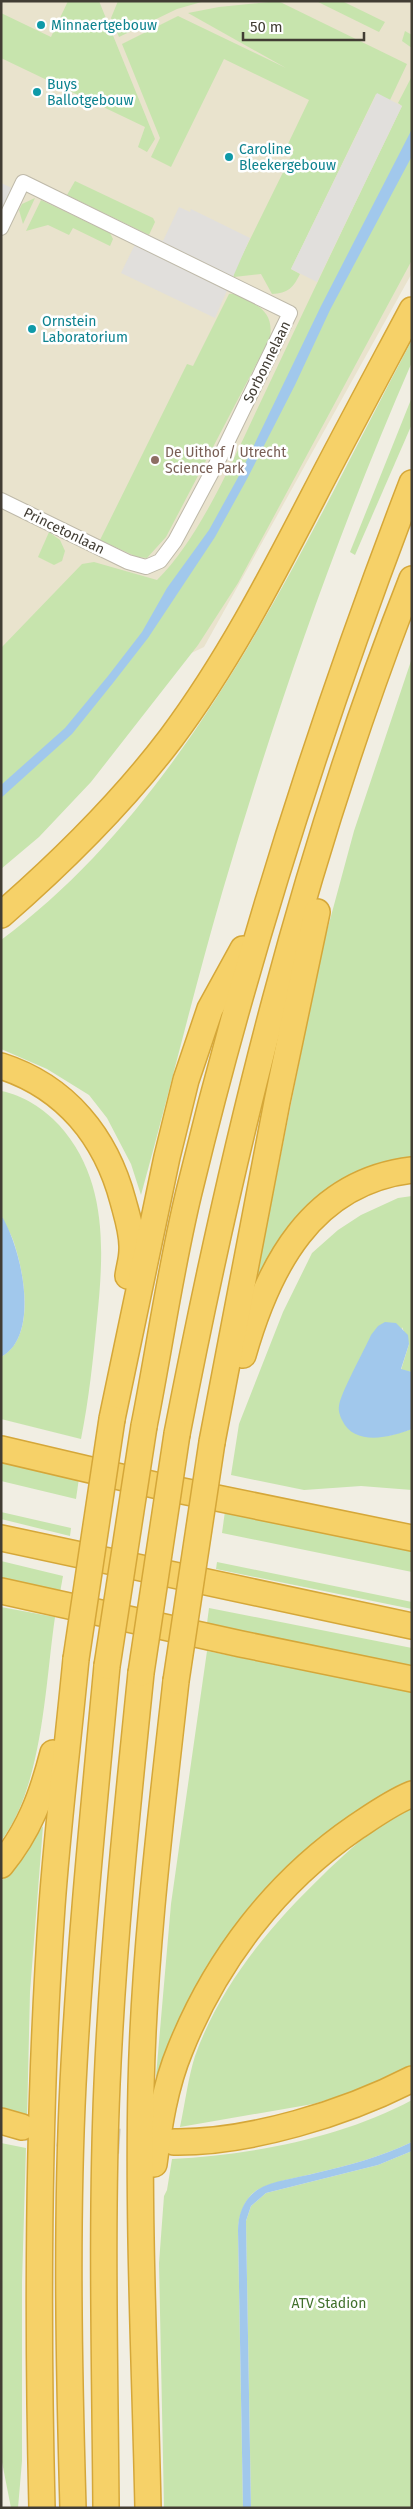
<svg xmlns="http://www.w3.org/2000/svg" width="413" height="2509" font-family="'Fira Sans',sans-serif">
	<rect width="100%" height="100%" fill="#f1eee3"/>
	<!-- education -->
	<polygon fill="#e9e3cd" points="1,1 412,1 412,273 204,647 22,734 1,724"/>
	<!-- green -->
	<g fill="#c7e4ad">
		<polygon points="68,1 99,1 155,139 147,152 138,147 145,127 1,58 1,13 51,37"/>
		<polygon points="118,1 205,1 177,9 119,37 111,18"/>
		<path d="M278,1L407,64L390,100L376,94L291,269L300,274C293,288 288,293 272,294L261,274L234,277L233,274L294,150L287,146L309,100L224,59L171,167L151,157L160,138L122,44L178,16L286,68L188,13L219,7Z"/>
		<polygon points="316,1 342,1 385,22 379,32"/>
		<polygon points="405,31 412,35 412,48 402,41"/>
		<path d="M412,76V260L238,583L198,645L91,782L39,837L1,869V648L82,564L94,562L157,580C201,537 236,453 263,397C309,300 355,203 402,106L398,103Z"/>
		<polygon points="75,181 153,218 155,222 149,235 67,195"/>
		<polygon points="35,198 23,224 19,210 22,204"/>
		<polygon points="41,200 110,233 113,239 110,246 73,228 69,235 48,225 26,231"/>
		<path d="M229,294C236,293 241,297 248,300C265,309 273,317 270,338L166,537L147,558L137,557L100,540L187,364L193,366Z"/>
		<path d="M412,340V362C337,534 275,712 222,893C193,993 169,1094 141,1195L131,1164L107,1118L89,1095L47,1069L1,1049V940C195,796 301,548 412,340Z"/>
		<polygon points="412,397 412,424 355,555 350,552"/>
		<polygon points="49,532 60,540 65,551 62,561 54,565 38,557"/>
		<polygon points="412,658 412,1164 350,1184 250,1310 321,953 354,831"/>
		<path d="M1,1091C23,1095 44,1109 59,1125C108,1179 104,1251 97,1319C93,1360 89,1399 81,1439L1,1419V1357C37,1337 24,1271 13,1240C10,1231 2,1221 1,1212C0,1173 1,1131 1,1091Z"/>
		<polygon points="412,1196 412,1372 401,1370 409,1344 402,1327 388,1436 412,1429 412,1490 361,1486 304,1490 231,1475 239,1424 283,1312 312,1253 338,1230 361,1215 398,1198"/>
		<polygon points="1,1459 79,1478 76,1499 1,1481"/>
		<polygon points="225,1511 412,1550 412,1572 222,1533"/>
		<polygon points="1,1512 71,1528 70,1536 1,1519"/>
		<polygon points="1,1561 63,1576 59,1598 1,1585"/>
		<polygon points="217,1562 412,1602 412,1609 216,1569"/>
		<path d="M1,1607L55,1617C45,1685 43,1786 1,1841Z"/>
		<polygon points="209,1608 412,1648 412,1673 206,1631"/>
		<polygon points="207,1651 412,1692 412,1784 306,1854 163,2078 156,2076 171,1904"/>
		<path d="M412,1808V2065L350,2093L313,2104L180,2127C185,2104 188,2078 195,2056C221,1984 269,1927 324,1874C348,1851 380,1820 412,1808Z"/>
		<polygon points="43,1826 30,1992 27,2120 1,2116 1,1881 14,1868"/>
		<path d="M412,2100V2142C381,2157 349,2165 316,2173C297,2178 274,2181 257,2190C244,2198 238,2217 238,2231L243,2508H164L159,2263L164,2196L167,2190L172,2159C251,2155 341,2138 412,2100Z"/>
		<polygon points="1,2143 26,2148 22,2282 22,2461 18,2508 11,2508 1,2457"/>
		<polygon points="412,2151 412,2508 251,2508 246,2221 251,2206 266,2193 378,2165"/>
	</g>
	<!-- parking -->
	<g fill="#e1dfdc">
		<polygon points="377,93 402,106 317,282 291,269"/>
		<polygon points="1,183 12,188 1,211"/>
		<polygon points="179,207 190,212 191,209 250,238 215,318 121,273 141,232 163,241"/>
	</g>
	<!-- water -->
	<g fill="#a1c8ec">
		<polygon points="412,129 412,156 330,310 295,385 247,479 215,537 148,638 113,683 72,734 1,798 1,785 65,728 108,676 142,632 167,588 209,530 241,472 321,306"/>
		<path d="M1,1215C21,1246 42,1335 1,1357Z"/>
		<path d="M385,1322L396,1323L408,1335L409,1344L401,1369L412,1372V1429C392,1437 354,1447 342,1420C340,1416 338,1410 339,1406C340,1394 365,1349 371,1335L378,1326Z"/>
		<path d="M412,2142V2151L378,2165L266,2193L251,2206L246,2221L251,2508H243L238,2231C238,2215 243,2200 257,2190C273,2180 298,2178 316,2173C349,2165 381,2157 412,2142Z"/>
	</g>
	<g fill="none" stroke-linecap="round" stroke-linejoin="round">
		<!-- motorway-tunnel -->
		<path stroke="#cecbc0" stroke-width="25" stroke-dasharray="25 12" stroke-linecap="butt" d="M22,2127C68,2137 113,2143 161,2142"/>
		<defs>
			<polyline id="minor" points="1,228 23,182 290,313 221,455 175,541 160,561 146,567 128,562 1,500"/>
			<g id="motorway">
				<path d="M1,915C63,861 121,804 171,738C227,663 270,580 313,497C345,435 379,372 412,310"/>
				<path d="M1,1066C66,1087 106,1137 123,1201C127,1216 133,1234 132,1250C132,1259 129,1268 128,1276"/>
				<path d="M243,1355C268,1267 311,1182 412,1170"/>
				<polyline points="112,1419 167,1157 186,1080 210,1009 243,949"/>
				<path d="M144,1426C160,1346 171,1263 191,1184C249,945 324,712 412,483"/>
				<path d="M177,1434C233,1145 304,853 412,579"/>
				<polyline points="212,1442 277,1102 317,912"/>
				<polyline points="1,1449 163,1487 412,1538"/>
				<polyline points="1,1538 412,1626"/>
				<polyline points="1,1591 241,1644 412,1679"/>
				<path d="M1,1865C29,1831 42,1796 53,1753"/>
				<polyline points="1,2121 22,2127"/>
				<path d="M174,2142C249,2143 346,2113 412,2079"/>
				<path d="M154,2164C159,2126 165,2086 180,2050C216,1960 276,1882 356,1827C374,1815 392,1802 412,1794"/>
				<path d="M42,2508C37,2307 38,2106 52,1906C58,1823 68,1742 76,1659"/>
				<path d="M73,2508C69,2367 66,2225 73,2084C80,1944 94,1805 107,1666"/>
				<path d="M106,2508C105,2366 101,2225 107,2084C113,1946 127,1810 141,1673"/>
				<path d="M148,2508C145,2368 138,2227 141,2087C144,1952 161,1816 176,1681"/>
			</g>
		</defs>
		<!-- minor casing -->
		<use href="#minor" stroke="#beb9a9" stroke-width="16"/>
		<!-- motorway casing -->
		<use href="#motorway" stroke="#d5a739" stroke-width="28"/>
		<!-- minor -->
		<use href="#minor" stroke="#fff" stroke-width="14"/>
		<!-- motorway -->
		<use href="#motorway" stroke="#f6d168" stroke-width="25"/>
		<defs>
			<g id="motorway-bridge">
				<polyline points="76,1659 112,1419"/>
				<polyline points="107,1666 144,1426"/>
				<polyline points="141,1673 177,1434"/>
				<polyline points="176,1681 212,1442"/>
			</g>
		</defs>
		<!-- motorway-bridge casing -->
		<use href="#motorway-bridge" stroke="#d5a739" stroke-width="28" stroke-linecap="butt"/>
		<!-- motorway-bridge -->
		<use href="#motorway-bridge" stroke="#f6d168" stroke-width="25"/>
	</g>
	<!-- markers -->
	<g fill="#0f9aa8" stroke="#fff" stroke-width="2">
		<circle cx="41" cy="25" r="5"/>
		<circle cx="37" cy="92" r="5"/>
		<circle cx="229" cy="157" r="5"/>
		<circle cx="32" cy="329" r="5"/>
	</g>
	<circle fill="#8d6e63" stroke="#fff" stroke-width="2" cx="155" cy="460" r="5"/>
	<g text-anchor="middle" dominant-baseline="central" stroke-width="5" stroke-linejoin="round" paint-order="stroke">
		<!-- culture labels -->
		<g font-size="14" fill="#0d838f" stroke="#fff" text-anchor="start">
			<text x="51" y="25">Minnaertgebouw</text>
			<text x="47" y="84">Buys<tspan x="47" dy="16">Ballotgebouw</tspan></text>
			<text x="239" y="149">Caroline<tspan x="239" dy="16">Bleekergebouw</tspan></text>
			<text x="42" y="321">Ornstein<tspan x="42" dy="16">Laboratorium</tspan></text>
		</g>
		<!-- street labels -->
		<g font-size="14" fill="#423d34" stroke="#fff">
			<text transform="translate(267 362) rotate(-64)">Sorbonnelaan</text>
			<text transform="translate(64 531) rotate(26)">Princetonlaan</text>
		</g>
		<!-- education labels -->
		<g font-size="14" fill="#785e54" stroke="#fff" text-anchor="start">
			<text x="165" y="452">De Uithof / Utrecht<tspan x="165" dy="16">Science Park</tspan></text>
		</g>
		<!-- park labels -->
		<g font-size="14" fill="#40702b" stroke="#fff">
			<text x="329" y="2303">ATV Stadion</text>
		</g>
	</g>
	<!-- border -->
	<rect width="413" height="2509" fill="none" stroke="#423d34" stroke-width="5"/>
	<!-- scale -->
	<path d="M243 32v8h121v-8" fill="none" stroke="#423d34" stroke-width="2.5"/>
	<text x="250" y="32" font-size="15" fill="#423d34" stroke="#ffffff" stroke-width="4" paint-order="stroke">50 m</text>
</svg>
